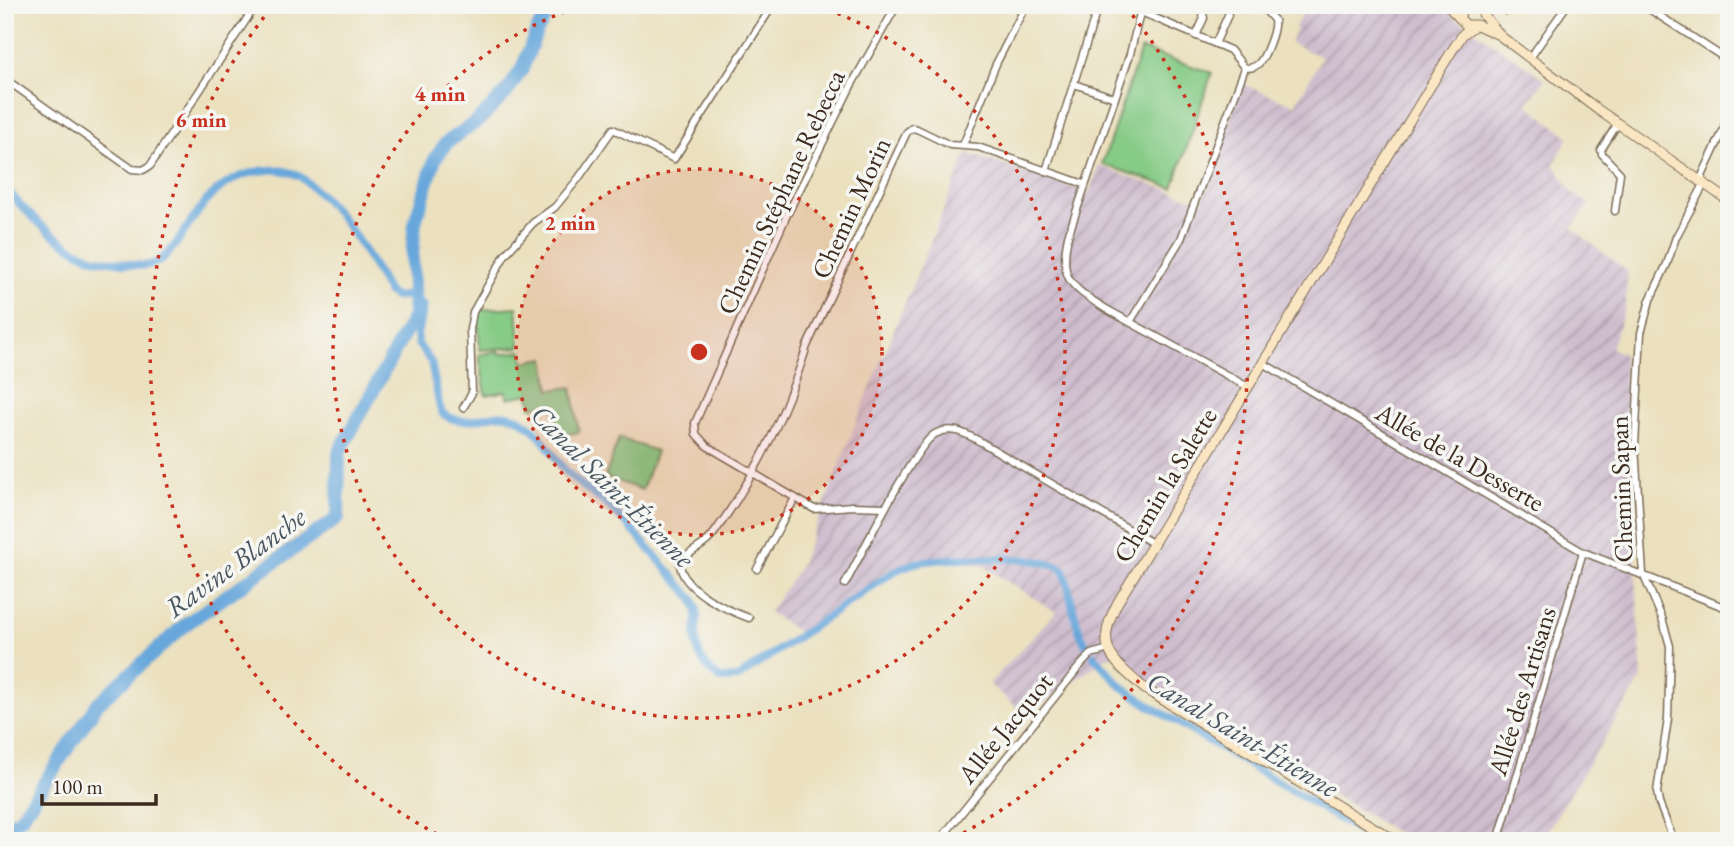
<svg xmlns="http://www.w3.org/2000/svg" width="1734" height="846" font-family="'EB Garamond',serif">
	<defs>
		<pattern id="industrial-furrows" width="10" height="10" patternUnits="userSpaceOnUse" patternTransform="scale(1.75)"><rect width="10" height="10" fill="#cfbdce"/><path d="M-1 1l2-2M0 10L10 0M9 11l2-2" fill="none" stroke="#a99aa7"/></pattern>
	</defs>
	<rect width="100%" height="100%" fill="#f6f6f2"/>
	<filter id="ink" filterUnits="userSpaceOnUse"><feTurbulence type="fractalNoise" baseFrequency=".0143" numOctaves="2"/><feDisplacementMap in="SourceGraphic" scale="14" xChannelSelector="R" yChannelSelector="G"/><feConvolveMatrix kernelMatrix="1 2 1 2 8 2 1 2 1" color-interpolation-filters="sRGB"/></filter>
	<filter id="wash" filterUnits="userSpaceOnUse"><feTurbulence type="fractalNoise" baseFrequency=".00686" numOctaves="4" result="noise"/><feDisplacementMap in="SourceGraphic" scale="28" xChannelSelector="R" yChannelSelector="G"/><feGaussianBlur stdDeviation="1.57" result="paint"/><feColorMatrix in="noise" values="0 0 0 0 0 0 0 0 0 0 0 0 0 0 0 0 0 1.4 0 .05"/><feComposite in="paint" operator="in"/></filter>
	<g filter="url(#wash)">
		<rect width="100%" height="100%" fill="#ebe1bf"/>
		<!-- industrial -->
		<polygon fill="url(#industrial-furrows)" points="1307,5 1437,5 1545,79 1527,104 1569,137 1554,164 1573,193 1589,204 1572,228 1628,272 1625,307 1611,348 1623,354 1642,678 1547,831 1554,841 1411,841 1179,702 1135,671 1117,653 1105,659 1026,715 989,684 1056,612 980,564 920,557 910,560 890,569 801,634 769,612 800,566 857,420 967,153 1089,193 1099,166 1202,202 1242,84 1295,105 1322,57 1290,43 1296,29 1295,27"/>
		<!-- green -->
		<g fill="#86cb86" stroke="#607a52" stroke-width="2">
			<polygon points="1141,49 1212,73 1173,188 1102,164"/>
			<polygon points="517,307 520,347 480,350 477,310"/>
			<polygon points="499,351 500,354 522,351 524,362 545,358 550,390 572,387 579,432 558,436 553,404 531,407 529,394 507,398 506,391 486,395 479,355"/>
			<polygon points="619,438 656,451 642,490 605,477"/>
		</g>
		<g fill="none" stroke-linecap="round" stroke-linejoin="round">
			<!-- canal -->
			<g stroke="#67a7db" stroke-width="8">
				<path d="M5,186C22,211 63,247 91,257C101,261 113,261 123,263C135,265 148,268 159,261C177,250 195,210 213,194C233,175 270,162 297,175C303,177 308,184 313,188C348,219 366,253 388,292L394,297L412,295L423,306L417,335L418,344L431,362L440,408L443,414C473,433 491,404 519,419C540,430 551,453 565,470C579,486 599,497 614,511C642,539 667,570 693,599C701,614 695,622 696,637C696,654 707,671 721,679L737,678L895,571C905,566 915,562 926,561C951,558 1047,554 1064,570C1072,596 1073,625 1088,648"/>
				<polyline points="1094,656 1121,686 1147,704 1376,841"/>
			</g>
			<!-- river -->
			<polyline stroke="#67a7db" stroke-width="14" points="5,827 20,819 98,703 186,624 338,518 339,453 414,316 412,257 415,222 435,159 446,143 479,120 506,93 522,69 536,33 551,5"/>
		</g>
	</g>
	<g filter="url(#ink)">
		<g fill="none" stroke-linecap="round" stroke-linejoin="round">
			<defs>
				<g id="street">
					<path d="M1142,5L1130,54L1068,236C1059,280 1070,286 1106,309L1248,387"/>
					<polyline points="1497,5 1507,11 1513,5"/>
					<polyline points="1643,5 1729,61"/>
					<polyline points="1141,12 1230,50 1245,68"/>
					<polyline points="1196,36 1204,18 1200,5"/>
					<polyline points="1215,44 1228,15"/>
					<polyline points="1530,58 1567,5"/>
					<path d="M1245,68C1250,68 1253,68 1257,65C1265,59 1276,29 1274,20L1261,5"/>
					<polyline points="5,79 132,169 143,170 150,166 256,5"/>
					<polyline points="1074,84 1115,98"/>
					<polyline points="963,145 996,64 1026,5"/>
					<polyline points="1046,171 1095,16"/>
					<polyline points="1615,211 1620,173 1602,154 1601,150 1618,123"/>
					<polyline points="1130,322 1181,239 1245,68"/>
					<polyline points="1263,363 1583,552 1729,609"/>
					<polyline points="463,408 472,393 470,329 473,312 505,255 533,223 555,207 578,179 613,129 674,159 773,5"/>
					<polyline points="886,507 852,506 814,509 707,446 696,434 695,423 786,217 852,84 897,5"/>
					<polyline points="757,569 795,498"/>
					<path d="M845,584C860,557 915,445 935,434C952,425 966,434 981,442L1154,544"/>
					<path d="M749,618C727,610 682,590 680,564C687,551 703,548 712,536C754,479 786,413 807,346L907,132L912,128L917,129L950,145L978,147L1084,184"/>
					<polyline points="939,841 1079,667 1091,654 1109,649"/>
					<polyline points="1498,841 1583,552"/>
					<polyline points="1674,841 1659,803 1657,792 1668,719 1670,646 1662,618 1643,574 1635,446 1641,333 1650,300 1667,264 1676,237 1702,188 1702,176 1724,129 1729,105"/>
				</g>
				<g id="secondary">
					<polyline points="1447,5 1466,25 1477,25 1499,35 1597,109 1729,201"/>
					<polyline points="1479,5 1484,16 1499,34"/>
					<polyline points="1460,16 1464,5"/>
					<path d="M1396,841L1145,689C1110,659 1094,647 1118,602L1453,49L1463,34L1474,26"/>
				</g>
			</defs>
			<!-- street casing -->
			<use href="#street" stroke="#796a56" stroke-width="9"/>
			<!-- secondary casing -->
			<use href="#secondary" stroke="#796a56" stroke-width="11"/>
			<!-- street -->
			<use href="#street" stroke="#fff" stroke-width="6"/>
			<!-- secondary -->
			<use href="#secondary" stroke="#fbe6c4" stroke-width="9"/>
		</g>
	</g>
	<!-- distance rings -->
	<circle cx="699" cy="352" r="183" fill="#c8321e" fill-opacity=".12"/>
	<g fill="none" stroke="#c8321e" stroke-width="3.5" stroke-dasharray="3.5 7">
		<circle cx="699" cy="352" r="183"/>
		<path d="M818 6A366 366 0 1 1 580 6"/>
		<path d="M446 839A549 549 0 0 1 272 7M1126 7A549 549 0 0 1 952 839"/>
	</g>
	<g text-anchor="middle" dominant-baseline="central" stroke-width="7" stroke-linejoin="round" paint-order="stroke">
		<!-- street labels -->
		<g font-size="26" fill="#3b2a1e" stroke="#f6f6f2">
			<text transform="translate(781 192) rotate(-65)">Chemin Stéphane Rebecca</text>
			<text transform="translate(851 208) rotate(-65)">Chemin Morin</text>
			<text transform="translate(1460 457) rotate(30)">Allée de la Desserte</text>
			<text transform="translate(1165 485) rotate(-59)">Chemin la Salette</text>
			<text transform="translate(1621 489) rotate(-92)">Chemin Sapan</text>
			<text transform="translate(1522 691) rotate(-73)">Allée des Artisans</text>
			<text transform="translate(1005 728) rotate(-51)">Allée Jacquot</text>
		</g>
		<!-- water labels -->
		<g font-size="28" font-style="italic" fill="#4a5660" stroke="#f6f6f2">
			<text transform="translate(613 486) rotate(45)">Canal Saint-Étienne</text>
			<text transform="translate(235 562) rotate(-36)">Ravine Blanche</text>
			<text transform="translate(1243 734) rotate(31)">Canal Saint-Étienne</text>
		</g>
	</g>
	<circle cx="699" cy="352" r="10" fill="#c8321e" stroke="#f6f6f2" stroke-width="3.5"/>
	<g font-size="21" text-anchor="middle" font-weight="bold" fill="#c8321e" stroke="#f6f6f2" stroke-width="7" stroke-linejoin="round" paint-order="stroke">
		<text x="440" y="101">4 min</text>
		<text x="201" y="127">6 min</text>
		<text x="570" y="230">2 min</text>
	</g>
	<!-- margin -->
	<rect width="1734" height="846" fill="none" stroke="#f6f6f2" stroke-width="28"/>
	<!-- scale -->
	<path d="M42 794v10h114v-10" fill="none" stroke="#3b2a1e" stroke-width="3.5"/>
	<text x="52" y="794" font-size="21" fill="#3b2a1e" stroke="#f6f6f2" stroke-width="5" paint-order="stroke">100 m</text>
</svg>
